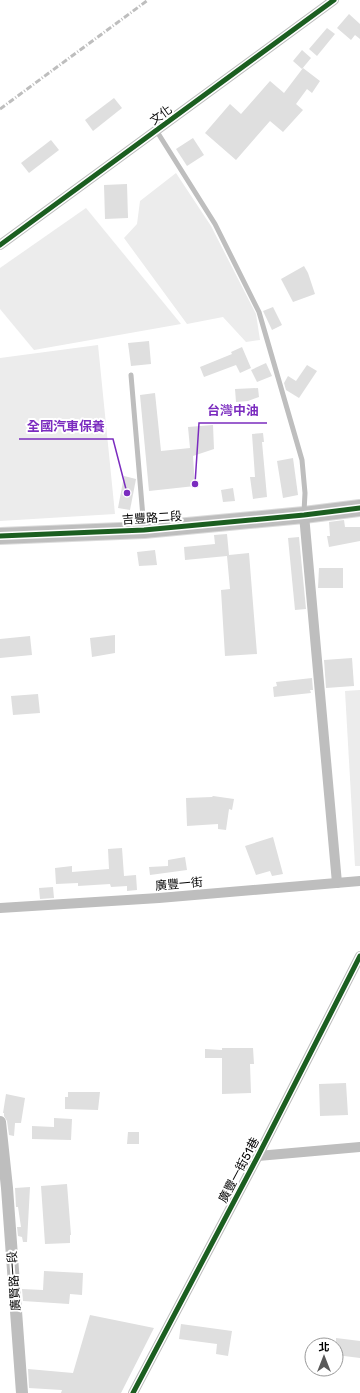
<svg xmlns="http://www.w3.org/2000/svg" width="360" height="1393" font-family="Rubik,'Noto Sans TC',sans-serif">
	<rect width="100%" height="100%" fill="#fff"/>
	<!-- grass -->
	<g fill="#ececec">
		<polygon points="176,173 211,226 256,314 260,340 246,342 223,317 187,324 124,238 137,224 140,201"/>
		<polygon points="86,208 181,324 34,350 0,309 0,268"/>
		<polygon points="98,345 115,514 0,521 0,358"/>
		<polygon points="360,690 360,866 355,866 345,691"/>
	</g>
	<!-- building -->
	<g fill="#dfdfdf">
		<polygon points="349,14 360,24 360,39 355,35 351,40 337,28"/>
		<polygon points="327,28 335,34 317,56 309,49"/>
		<polygon points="302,50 311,58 302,69 293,61"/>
		<polygon points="303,68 320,81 312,93 307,89 296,104 303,110 283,132 270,121 236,160 205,133 230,104 241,114 270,81 284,93"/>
		<polygon points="114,98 122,108 93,131 85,120"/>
		<polygon points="193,138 204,155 187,166 176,149"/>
		<polygon points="51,140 59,150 29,173 21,163"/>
		<polygon points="127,184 128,218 105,219 104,185"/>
		<polygon points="304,266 308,273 315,294 293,302 281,279"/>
		<polygon points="273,307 282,325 272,330 263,311"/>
		<polygon points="149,341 151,364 131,366 128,343"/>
		<polygon points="242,347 251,368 240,373 236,365 204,377 200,367 232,354 231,352"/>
		<polygon points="266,363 272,376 257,382 251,370"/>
		<polygon points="307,365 317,371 299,398 286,390 284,383 288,376 296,381"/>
		<polygon points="258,388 259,397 248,401 236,402 235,389"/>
		<polygon points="155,393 161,451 190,448 188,427 213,425 214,449 193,456 195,486 149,491 140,395"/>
		<polygon points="263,433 264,442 262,442 267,497 253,499 250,477 255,477 252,434"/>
		<polygon points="293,458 298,495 283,498 277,461"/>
		<polygon points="124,476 136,479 130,510 118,508"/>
		<polygon points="233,488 235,501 223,502 221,490"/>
		<polygon points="344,520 345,527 360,527 360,541 329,547 327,536 330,536 329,522"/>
		<polygon points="227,534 229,555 249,553 257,654 225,656 221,590 230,589 227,556 185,560 184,547 215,544 214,535"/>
		<polygon points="299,537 306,609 295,610 288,538"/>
		<polygon points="155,550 157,565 139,566 137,552"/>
		<polygon points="319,568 343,568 343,588 318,588"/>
		<polygon points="115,635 115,653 92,657 90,638"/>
		<polygon points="30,636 32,655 0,658 0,639"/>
		<polygon points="352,658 354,686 326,688 324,660"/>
		<polygon points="312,678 313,690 310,690 311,693 274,697 273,687 277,686 276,682"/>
		<polygon points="38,694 40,713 13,715 11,696"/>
		<polygon points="213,796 234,799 232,810 229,809 226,830 218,829 218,824 187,826 186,798 212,797"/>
		<polygon points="273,837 283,874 272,876 270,871 256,875 245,846"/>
		<polygon points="122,848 124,876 136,875 137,890 127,891 127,886 111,887 110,884 78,886 78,883 56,884 55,868 72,866 72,872 109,869 108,849"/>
		<polygon points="185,857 187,870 150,875 149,867 168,866 168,860"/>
		<polygon points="53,887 54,898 40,899 39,888"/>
		<polygon points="222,1048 253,1048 254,1064 250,1064 251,1093 222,1094 222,1058 205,1058 205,1049 222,1050"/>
		<polygon points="346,1083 348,1115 320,1116 319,1084"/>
		<polygon points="68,1092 100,1092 98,1110 65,1109 65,1097 68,1097"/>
		<polygon points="6,1094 25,1098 21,1123 15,1123 14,1136 9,1135 7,1121 4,1116 4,1113 3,1113"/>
		<polygon points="54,1118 72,1119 71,1140 32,1139 32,1126 54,1127"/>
		<polygon points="128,1132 139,1132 139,1144 127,1144"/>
		<polygon points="67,1184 71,1235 70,1235 70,1243 45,1244 41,1186"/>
		<polygon points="30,1187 27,1242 23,1242 22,1237 18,1236 17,1227 21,1227 18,1207 16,1207 15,1188"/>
		<polygon points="44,1271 83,1273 82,1295 70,1294 69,1304 23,1301 22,1289 43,1290"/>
		<polygon points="90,1315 154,1328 121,1393 61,1393 62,1390 29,1388 28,1369 73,1373"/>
		<polygon points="181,1324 232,1331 228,1356 216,1354 217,1344 179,1339"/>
		<polygon points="336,1338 360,1341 360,1358 336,1355"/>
	</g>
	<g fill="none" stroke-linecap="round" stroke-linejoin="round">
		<defs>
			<polyline id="primary" points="0,536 144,530 304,515 360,508"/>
		</defs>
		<!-- primary casing -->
		<use href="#primary" stroke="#dbdbdb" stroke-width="18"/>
		<!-- service -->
		<g stroke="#bebebe" stroke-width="5">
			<polyline points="156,130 215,224 259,312 302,460 305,493 304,512"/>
			<polyline points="131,375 144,529"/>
		</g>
		<!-- minor -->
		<g stroke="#bebebe" stroke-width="10">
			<polyline points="0,245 334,0"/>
			<polyline points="304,515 337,883"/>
			<polyline points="0,908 159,898 360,881"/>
			<polyline points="258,1156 360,1147"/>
			<polyline points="133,1393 258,1156 360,956"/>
		</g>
		<!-- tertiary -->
		<polyline stroke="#bebebe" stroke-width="12" points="0,1122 7,1188 22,1393"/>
		<!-- primary -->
		<use href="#primary" stroke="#bebebe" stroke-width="16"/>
		<!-- rail -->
		<polyline stroke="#bebebe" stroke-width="3" stroke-dasharray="6 2 1 2" stroke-linecap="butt" points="0,109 148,0"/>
		<defs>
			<g id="cycleway">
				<polyline points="0,245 334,0"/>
				<polyline points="0,536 144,530 304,515 360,508"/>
				<polyline points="133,1393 258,1156 360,956"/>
			</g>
		</defs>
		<!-- cycleway casing -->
		<use href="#cycleway" stroke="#fff" stroke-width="8"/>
		<!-- cycleway -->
		<use href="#cycleway" stroke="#1b5e20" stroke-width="5"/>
	</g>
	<g text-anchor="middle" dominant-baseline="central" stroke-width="4" stroke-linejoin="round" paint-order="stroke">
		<!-- street labels -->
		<g font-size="12" fill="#000" stroke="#fff">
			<text transform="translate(161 115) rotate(-36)">文化</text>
			<text transform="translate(152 518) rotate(-4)">吉豐路二段</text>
			<text transform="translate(179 884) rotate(-5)">廣豐一街</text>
			<text transform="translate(239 1170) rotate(-62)">廣豐一街51巷</text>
			<text transform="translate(14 1281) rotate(-94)">廣賢路一段</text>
		</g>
	</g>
	<!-- callouts -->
	<path fill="none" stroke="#7b2cbf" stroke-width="1.5" d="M195 484L199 423H267M127 493L113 439H19"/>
	<g fill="#7b2cbf" stroke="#fff" stroke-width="1.5">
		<circle cx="195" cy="484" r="4"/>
		<circle cx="127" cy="493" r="4"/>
	</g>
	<g font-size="13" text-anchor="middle" font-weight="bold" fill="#7b2cbf" stroke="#fff" stroke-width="4" stroke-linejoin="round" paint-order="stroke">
		<text x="233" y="415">台灣中油</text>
		<text x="66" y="431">全國汽車保養</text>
	</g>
	<!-- north arrow -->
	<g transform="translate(324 1357)"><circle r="19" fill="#ffffff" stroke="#999999"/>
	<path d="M0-3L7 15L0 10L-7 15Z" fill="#595959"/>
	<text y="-6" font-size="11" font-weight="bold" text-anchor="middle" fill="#000000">北</text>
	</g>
</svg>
